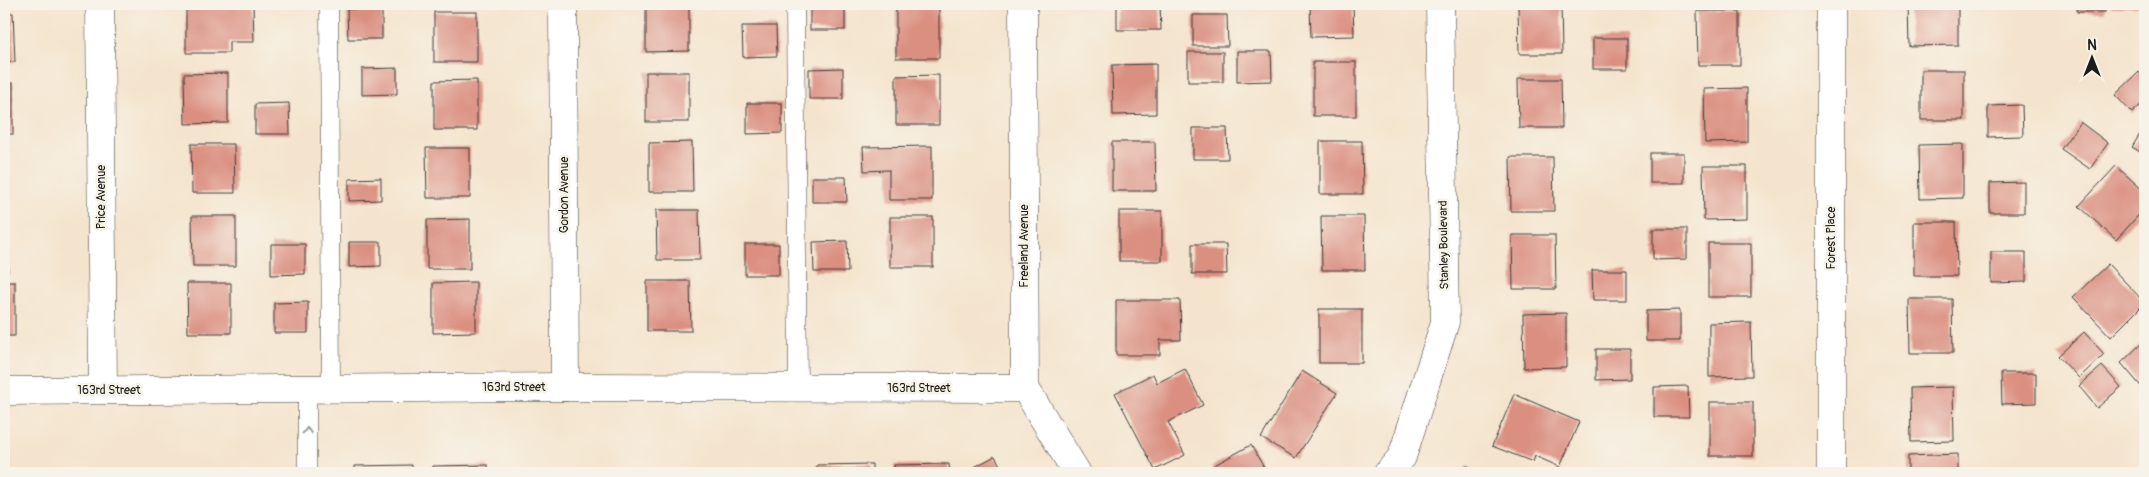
<svg xmlns="http://www.w3.org/2000/svg" width="2149" height="477" font-family="Pangolin,sans-serif">
	<rect width="100%" height="100%" fill="#f7f3e8"/>
	<filter id="ink" filterUnits="userSpaceOnUse"><feTurbulence type="fractalNoise" baseFrequency=".02" numOctaves="2"/><feDisplacementMap in="SourceGraphic" scale="10" xChannelSelector="R" yChannelSelector="G"/><feConvolveMatrix kernelMatrix="1 2 1 2 8 2 1 2 1" color-interpolation-filters="sRGB"/></filter>
	<filter id="wash" filterUnits="userSpaceOnUse"><feTurbulence type="fractalNoise" baseFrequency=".0096" numOctaves="4" result="noise"/><feDisplacementMap in="SourceGraphic" scale="20" xChannelSelector="R" yChannelSelector="G"/><feGaussianBlur stdDeviation="1.12" result="paint"/><feColorMatrix in="noise" values="0 0 0 0 0 0 0 0 0 0 0 0 0 0 0 0 0 1.4 0 .05"/><feComposite in="paint" operator="in"/></filter>
	<g filter="url(#wash)">
		<rect width="100%" height="100%" fill="#f4e4cd"/>
		<g id="blocks">
			<!-- building -->
			<g fill="#da8f81">
				<polygon points="186,4 253,4 254,42 229,42 229,53 186,53"/>
				<polygon points="646,4 689,4 689,51 646,52"/>
				<rect x="810" y="4" width="35" height="26"/>
				<polygon points="1117,4 1160,4 1161,30 1117,30"/>
				<polygon points="1310,4 1353,4 1354,36 1311,37"/>
				<polygon points="1518,4 1561,4 1562,54 1519,54"/>
				<polygon points="1908,4 1958,4 1958,45 1909,46"/>
				<rect x="2077" y="4" width="28" height="8"/>
				<polygon points="2112,4 2139,4 2139,7 2111,7"/>
				<rect x="896" y="8" width="43" height="50"/>
				<polygon points="347,9 382,9 382,39 348,39"/>
				<polygon points="1697,11 1740,11 1740,65 1698,65"/>
				<rect x="434" y="12" width="43" height="50"/>
				<polygon points="4,13 13,13 15,62 4,63"/>
				<polygon points="1193,15 1227,15 1228,46 1193,46"/>
				<polygon points="742,26 776,26 777,56 743,57"/>
				<rect x="1593" y="38" width="34" height="31"/>
				<polygon points="1237,51 1271,51 1272,81 1237,82"/>
				<rect x="1188" y="52" width="35" height="30"/>
				<rect x="1313" y="62" width="43" height="54"/>
				<polygon points="1156,64 1156,114 1113,115 1112,65"/>
				<polygon points="397,68 397,94 362,95 362,69"/>
				<polygon points="843,68 843,99 809,99 809,69"/>
				<rect x="1921" y="70" width="43" height="50"/>
				<rect x="646" y="72" width="43" height="50"/>
				<polygon points="2139,72 2145,80 2145,101 2132,113 2115,95"/>
				<polygon points="228,73 228,123 185,124 184,74"/>
				<polygon points="939,75 939,125 896,125 896,76"/>
				<polygon points="1518,79 1561,79 1562,128 1519,128"/>
				<polygon points="477,80 477,130 434,130 434,81"/>
				<rect x="4" y="83" width="9" height="51"/>
				<polygon points="1747,88 1747,142 1705,143 1704,89"/>
				<polygon points="289,103 290,134 255,134 255,104"/>
				<polygon points="747,103 782,103 782,133 747,134"/>
				<polygon points="2022,105 2023,136 1988,137 1988,106"/>
				<polygon points="2080,122 2108,143 2090,169 2061,149"/>
				<polygon points="2145,126 2145,155 2132,147"/>
				<polygon points="1193,128 1227,128 1228,159 1193,159"/>
				<polygon points="1320,141 1362,141 1363,194 1320,194"/>
				<polygon points="692,142 693,192 649,192 649,143"/>
				<polygon points="1112,142 1155,142 1156,191 1112,191"/>
				<polygon points="191,144 234,144 235,193 192,193"/>
				<polygon points="1963,144 1963,198 1920,199 1919,145"/>
				<polygon points="932,146 932,200 889,200 889,170 864,171 863,147"/>
				<polygon points="426,148 470,148 470,198 427,198"/>
				<rect x="1650" y="153" width="34" height="30"/>
				<polygon points="4,157 5,157 6,201 4,201"/>
				<polygon points="1510,157 1553,157 1554,211 1511,211"/>
				<polygon points="1703,166 1747,166 1747,219 1704,220"/>
				<polygon points="2116,166 2145,192 2145,208 2116,240 2079,206"/>
				<polygon points="812,177 846,177 847,202 812,202"/>
				<polygon points="381,178 381,200 349,201 349,179"/>
				<polygon points="2024,182 2024,213 1990,213 1990,183"/>
				<polygon points="656,210 699,210 700,260 657,260"/>
				<rect x="1119" y="211" width="43" height="50"/>
				<polygon points="192,216 236,216 236,266 193,266"/>
				<polygon points="1321,216 1364,216 1365,270 1322,270"/>
				<rect x="890" y="217" width="43" height="50"/>
				<polygon points="470,219 470,269 427,269 427,220"/>
				<polygon points="1914,222 1956,222 1957,276 1914,276"/>
				<rect x="4" y="223" width="4" height="49"/>
				<polygon points="1653,229 1687,229 1687,259 1653,260"/>
				<polygon points="1512,235 1555,235 1556,289 1513,289"/>
				<polygon points="847,241 848,272 814,272 813,242"/>
				<polygon points="349,242 381,242 381,266 349,267"/>
				<rect x="1708" y="243" width="43" height="54"/>
				<polygon points="271,244 305,244 305,274 271,275"/>
				<rect x="745" y="244" width="34" height="31"/>
				<polygon points="1192,244 1226,244 1227,274 1192,274"/>
				<polygon points="1991,252 2026,252 2026,282 1991,283"/>
				<polygon points="2108,264 2145,303 2111,337 2073,297"/>
				<polygon points="1592,270 1627,270 1627,300 1593,300"/>
				<polygon points="647,281 690,281 691,331 647,331"/>
				<rect x="4" y="282" width="11" height="54"/>
				<polygon points="476,282 476,332 433,333 433,283"/>
				<polygon points="187,283 231,283 231,333 188,333"/>
				<polygon points="1909,299 1952,299 1953,353 1910,353"/>
				<polygon points="1116,300 1180,300 1181,340 1160,340 1160,355 1116,355"/>
				<polygon points="308,302 308,333 274,333 274,303"/>
				<rect x="1319" y="309" width="43" height="54"/>
				<polygon points="1680,310 1680,341 1646,341 1646,311"/>
				<polygon points="1566,313 1566,367 1524,368 1523,314"/>
				<polygon points="1751,322 1752,376 1709,377 1709,323"/>
				<polygon points="2084,332 2104,354 2079,378 2058,356"/>
				<polygon points="2145,340 2145,391 2121,363"/>
				<polygon points="1596,349 1630,349 1630,379 1596,380"/>
				<polygon points="2102,366 2121,387 2097,408 2079,386"/>
				<polygon points="1185,369 1203,405 1168,422 1185,455 1155,470 1115,393 1153,374 1157,383"/>
				<polygon points="1302,371 1337,393 1296,458 1261,438"/>
				<polygon points="2001,373 2036,373 2036,403 2002,404"/>
				<polygon points="1688,386 1689,417 1654,417 1654,387"/>
				<polygon points="1953,387 1954,441 1911,442 1910,388"/>
				<polygon points="1514,394 1579,422 1560,467 1535,456 1533,462 1492,446"/>
				<rect x="1710" y="402" width="43" height="54"/>
				<polygon points="1251,445 1267,473 1215,473 1211,467"/>
				<polygon points="1958,454 1958,473 1908,473 1908,456"/>
				<polygon points="995,456 1004,473 966,473 965,472"/>
				<polygon points="872,464 872,473 817,473 817,465"/>
				<polygon points="949,464 950,473 894,473 894,465"/>
				<polygon points="412,465 412,473 355,473 355,466"/>
				<polygon points="488,465 488,473 433,473 433,466"/>
				<polygon points="1467,466 1481,473 1463,473"/>
			</g>
		</g>
	</g>
	<g filter="url(#ink)">
		<use href="#blocks" fill-opacity="0" stroke="#3c3a37" stroke-width="1"/>
		<g fill="none" stroke-linecap="round" stroke-linejoin="round">
			<defs>
				<g id="service">
					<polyline points="329,4 331,389"/>
					<polyline points="795,4 798,388"/>
					<polyline points="307,473 307,389"/>
				</g>
				<g id="minor">
					<polyline points="100,4 103,390"/>
					<polyline points="563,4 565,387"/>
					<polyline points="1023,4 1025,388 1077,473"/>
					<polyline points="1831,4 1831,473"/>
					<polyline points="4,391 565,387 1025,388"/>
					<polyline points="1388,473 1402,457 1445,322 1440,4"/>
				</g>
			</defs>
			<!-- service casing -->
			<use href="#service" stroke="#3c3a37" stroke-width="19"/>
			<!-- minor casing -->
			<use href="#minor" stroke="#3c3a37" stroke-width="29"/>
			<!-- service -->
			<use href="#service" stroke="#fff" stroke-width="18"/>
			<!-- minor -->
			<use href="#minor" stroke="#fff" stroke-width="28"/>
		</g>
		<!-- one-way arrows -->
		<defs><path id="oneway-chevron" d="M-2-3.5L2.5 0L-2 3.5" fill="none" stroke-width="1.6" stroke-linecap="round" stroke-linejoin="round" transform="scale(1.25)"/></defs>
		<use stroke="#999" href="#oneway-chevron" transform="translate(307 431) rotate(-90)"/>
	</g>
	<g text-anchor="middle" dominant-baseline="central" stroke-width="5" stroke-linejoin="round" paint-order="stroke">
		<!-- street labels -->
		<g font-size="12" fill="#1c1c1c" stroke="#f7f3e8">
			<text transform="translate(564 195) rotate(-90)">Gordon Avenue</text>
			<text transform="translate(101 197) rotate(-90)">Price Avenue</text>
			<text transform="translate(1831 238) rotate(-90)">Forest Place</text>
			<text transform="translate(1444 245) rotate(-91)">Stanley Boulevard</text>
			<text transform="translate(1024 246) rotate(-90)">Freeland Avenue</text>
			<text x="514" y="387">163rd Street</text>
			<text x="919" y="388">163rd Street</text>
			<text x="109" y="390">163rd Street</text>
		</g>
	</g>
	<!-- margin -->
	<rect width="2149" height="477" fill="none" stroke="#f7f3e8" stroke-width="20"/>
	<!-- north arrow -->
	<g transform="translate(2092 58)" stroke="#f7f3e8" stroke-width="4" paint-order="stroke">
	<path d="M0-4L9 19L0 12L-9 19Z" fill="#1c1c1c"/>
	<text y="-8" font-size="14" font-weight="bold" text-anchor="middle" fill="#1c1c1c">N</text>
	</g>
</svg>
